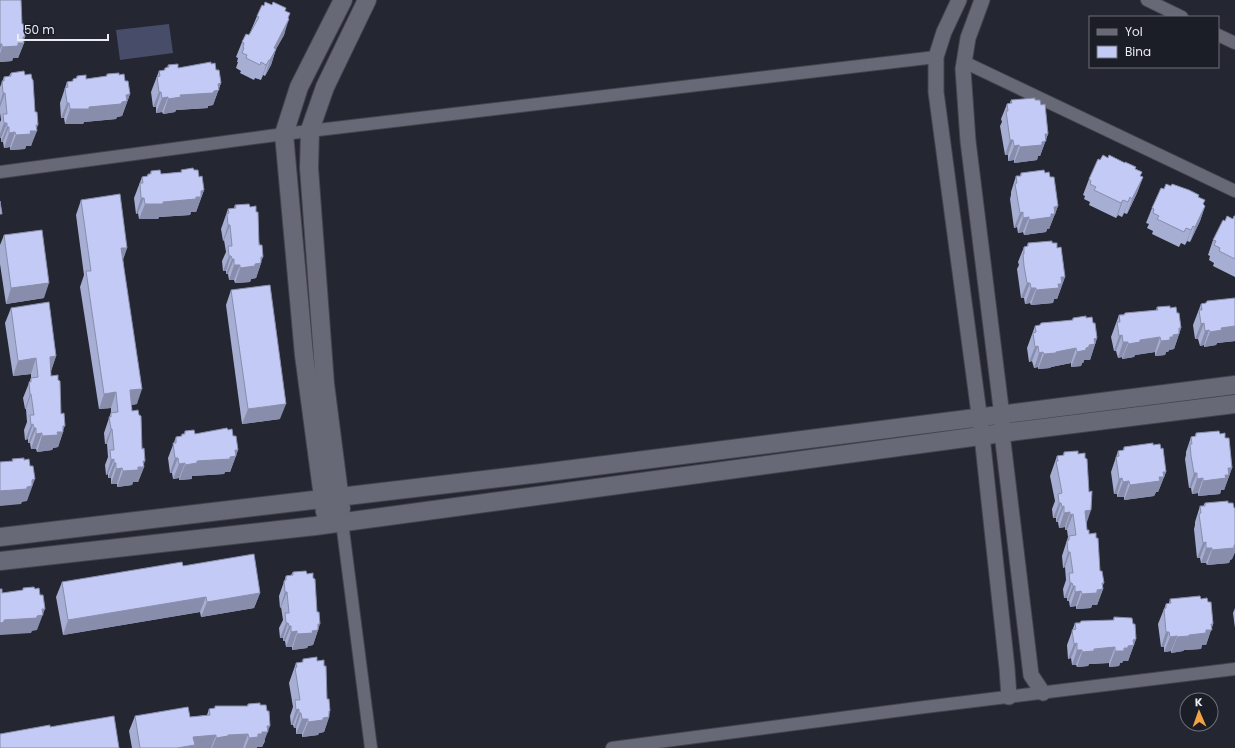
<svg xmlns="http://www.w3.org/2000/svg" width="1235" height="748" font-family="Poppins,sans-serif">
	<rect width="100%" height="100%" fill="#242631"/>
	<!-- garden -->
	<polygon fill="#474c69" points="169,24 173,53 120,60 116,30"/>
	<g fill="none" stroke-linecap="round" stroke-linejoin="round">
		<defs>
			<g id="minor">
				<polyline points="1147,0 1182,17"/>
				<polyline points="1218,35 1235,43"/>
				<polyline points="964,62 1235,191"/>
				<polyline points="0,172 284,134 936,57"/>
				<polyline points="342,522 371,748"/>
				<polyline points="612,748 925,707 1235,669"/>
			</g>
			<g id="tertiary">
				<polyline points="959,0 944,32 936,57 936,92 982,436 1007,668 1009,697"/>
				<polyline points="982,0 968,38 963,69 968,141 1002,416 1002,433 1031,675 1043,693"/>
			</g>
			<g id="secondary">
				<polyline points="341,509 325,384 309,168 310,130 325,87 367,0"/>
				<polyline points="325,512 304,355 284,134 299,87 343,0"/>
				<path d="M0,537C412,490 824,439 1235,385"/>
				<polyline points="0,561 315,526 1002,433 1235,404"/>
			</g>
		</defs>
		<!-- minor casing -->
		<use href="#minor" stroke="#43444d" stroke-width="14"/>
		<!-- tertiary casing -->
		<use href="#tertiary" stroke="#43444d" stroke-width="17"/>
		<!-- secondary casing -->
		<use href="#secondary" stroke="#43444d" stroke-width="20"/>
		<!-- minor -->
		<use href="#minor" stroke="#676976" stroke-width="12"/>
		<!-- tertiary -->
		<use href="#tertiary" stroke="#676976" stroke-width="15"/>
		<!-- secondary -->
		<use href="#secondary" stroke="#676976" stroke-width="18"/>
	</g>
	<!-- wall -->
	<g fill="#a7aed3">
		<polygon points="0,0 22,24 25,37 23,40 24,43 18,58 13,58 12,61 0,62"/>
		<polygon points="285,11 288,18 284,35 276,49 271,65 265,76 263,75 261,80 255,78 254,80 240,73 241,71 236,68 238,62 237,62 238,58 236,57 242,42 249,35 257,16"/>
		<polygon points="211,64 216,70 221,83 213,105 208,106 208,108 176,110 175,112 163,114 162,112 156,113 156,107 153,107 151,92 159,71 164,70 165,68 167,68 168,65 178,68"/>
		<polygon points="11,73 25,75 35,112 36,129 31,146 26,146 25,149 10,150 10,147 4,148 3,142 1,142 1,138 0,138 0,122 1,120 0,113 0,87 4,77 9,76"/>
		<polygon points="107,74 119,75 125,81 130,94 122,116 117,117 116,119 84,122 83,124 65,124 64,118 61,118 60,103 67,82 73,81 73,79 76,79 77,76 86,79 106,76"/>
		<polygon points="1011,100 1035,100 1041,105 1048,134 1040,156 1038,156 1037,160 1014,163 1014,160 1008,161 1008,155 1005,155 1000,126 1002,122 1001,119 1007,104 1010,103"/>
		<polygon points="1100,160 1136,169 1142,172 1140,176 1143,177 1137,193 1127,214 1124,213 1122,217 1118,215 1116,218 1089,205 1090,202 1084,199 1085,196 1083,195 1089,179"/>
		<polygon points="181,170 194,170 199,177 204,190 196,212 191,212 190,215 159,217 158,219 139,219 138,213 136,214 134,198 142,177 147,176 148,174 150,174 151,171 161,174 181,172"/>
		<polygon points="1021,173 1045,173 1050,177 1058,206 1049,229 1047,229 1046,232 1024,235 1023,232 1018,233 1017,227 1014,228 1010,199 1011,195 1011,192 1016,176 1020,176"/>
		<polygon points="1171,186 1199,197 1203,205 1205,206 1200,221 1190,242 1187,241 1185,245 1181,243 1179,247 1152,234 1153,231 1147,228 1149,224 1146,223 1152,208 1164,189"/>
		<polygon points="81,200 127,248 123,259 137,404 131,405 132,411 142,449 144,467 138,482 133,482 132,485 117,487 117,484 111,484 111,478 108,478 108,474 106,475 105,465 108,457 107,444 105,444 104,433 111,412 111,408 99,409 80,287 84,275 76,215"/>
		<polygon points="235,205 250,207 263,257 261,261 261,263 256,278 251,279 250,282 235,283 234,280 229,280 228,274 226,274 226,271 223,271 222,261 226,252 224,240 223,241 221,229 228,209 234,208"/>
		<polygon points="1235,216 1235,277 1213,266 1214,263 1209,260 1210,256 1208,255 1213,240 1225,221 1233,219"/>
		<polygon points="4,235 44,298 6,304 0,264 0,245"/>
		<polygon points="1028,243 1052,243 1057,248 1065,277 1057,299 1054,299 1053,303 1031,305 1030,303 1025,304 1024,298 1021,298 1017,269 1019,265 1018,262 1024,247 1027,246"/>
		<polygon points="231,290 280,419 242,424 226,305"/>
		<polygon points="1235,298 1235,341 1217,343 1216,345 1204,347 1204,345 1200,346 1198,339 1195,339 1193,325 1201,304"/>
		<polygon points="1157,307 1170,308 1177,313 1181,328 1174,349 1169,350 1168,352 1166,352 1165,355 1155,356 1155,352 1135,355 1134,357 1122,359 1122,357 1118,358 1116,351 1114,351 1111,337 1119,315 1156,310"/>
		<polygon points="11,308 56,356 51,371 51,376 61,414 63,432 58,447 53,448 52,450 37,452 36,449 31,449 30,443 28,443 28,439 25,440 24,430 27,422 26,409 25,409 23,398 31,378 31,374 13,376 5,323"/>
		<polygon points="1073,318 1086,318 1093,323 1097,338 1090,360 1084,360 1084,362 1082,363 1081,366 1071,367 1071,363 1051,367 1050,368 1038,369 1038,367 1034,368 1032,361 1029,362 1027,348 1035,326 1072,320"/>
		<polygon points="228,430 233,436 238,450 230,472 225,472 224,474 192,476 192,479 179,480 179,478 173,479 172,473 170,473 168,458 176,437 181,436 182,434 184,434 185,431 195,434"/>
		<polygon points="1196,433 1220,434 1225,438 1232,468 1224,490 1221,490 1220,494 1198,496 1198,493 1192,494 1191,488 1189,488 1185,459 1186,455 1186,452 1191,437 1195,436"/>
		<polygon points="1153,445 1161,449 1166,472 1158,492 1156,492 1154,496 1124,500 1124,497 1117,497 1117,494 1114,494 1111,472 1118,451 1123,450 1124,447"/>
		<polygon points="1064,452 1087,523 1087,530 1089,534 1100,571 1103,589 1097,605 1092,605 1091,608 1076,609 1076,606 1070,607 1069,601 1067,601 1067,598 1064,598 1063,589 1066,580 1065,567 1063,568 1062,556 1068,537 1067,530 1065,530 1065,527 1059,528 1058,522 1056,522 1056,518 1053,518 1052,509 1055,501 1050,476 1057,456 1063,456"/>
		<polygon points="1205,503 1228,503 1234,508 1235,508 1235,552 1232,559 1230,560 1229,563 1207,565 1206,563 1201,563 1200,558 1197,558 1194,529 1195,525 1195,522 1200,506 1203,506"/>
		<polygon points="183,566 260,593 254,608 201,617 200,612 63,635 56,597 62,582"/>
		<polygon points="293,572 307,574 317,612 318,630 313,645 308,646 307,648 292,650 292,647 286,647 285,641 283,641 283,638 280,638 279,628 283,620 281,607 280,608 279,596 286,576 291,575"/>
		<polygon points="1170,599 1201,599 1208,602 1213,624 1206,645 1202,645 1201,649 1184,650 1183,651 1171,653 1171,651 1164,652 1164,647 1161,647 1158,624 1166,604 1169,603"/>
		<polygon points="1235,608 1235,628 1233,613"/>
		<polygon points="1114,617 1133,624 1136,639 1128,661 1123,661 1122,663 1120,663 1119,666 1109,667 1109,663 1089,664 1088,666 1077,667 1076,665 1072,665 1071,658 1068,659 1067,645 1075,623 1113,620"/>
		<polygon points="303,659 317,661 330,711 329,715 329,717 324,732 319,733 318,735 302,737 302,734 296,734 296,728 294,728 293,725 291,725 290,716 293,707 289,683 296,663 302,662"/>
		<polygon points="248,704 265,741 262,747 257,747 257,748 132,748 129,731 135,716 190,717 207,715 209,709 247,706"/>
	</g>
	<!-- shaded-wall -->
	<g fill="#888dac">
		<polygon points="289,19 284,35 270,60 274,48"/>
		<polygon points="23,37 25,37 23,43 24,43 18,58 13,58 12,61 0,62 0,54 2,47 18,43"/>
		<polygon points="0,44 2,44 0,50"/>
		<polygon points="276,49 271,65 265,76 270,60"/>
		<polygon points="269,60 261,80 266,65"/>
		<polygon points="221,83 213,105 208,106 208,108 176,110 175,112 163,114 168,99 180,95 214,91 218,84"/>
		<polygon points="159,92 161,92 156,107 153,107"/>
		<polygon points="3,93 5,93 0,107 0,103"/>
		<polygon points="130,94 122,116 117,117 116,119 84,122 83,124 65,124 70,109 122,102 126,95"/>
		<polygon points="168,97 162,112 156,113 162,98"/>
		<polygon points="67,103 69,103 64,118 61,118"/>
		<polygon points="4,123 7,123 1,138 0,138 0,134"/>
		<polygon points="36,125 38,125 36,131 37,131 31,146 26,146 25,149 10,150 16,135 30,131"/>
		<polygon points="7,127 9,127 3,142 1,142"/>
		<polygon points="15,132 10,147 4,148 9,133"/>
		<polygon points="1045,134 1048,134 1040,156 1038,156 1037,160 1014,163 1020,147"/>
		<polygon points="1010,140 1013,140 1008,155 1005,155"/>
		<polygon points="1019,145 1014,160 1008,161 1014,146"/>
		<polygon points="1143,177 1137,193 1127,214 1132,199"/>
		<polygon points="204,190 196,212 191,212 190,215 159,217 158,219 139,219 145,204 196,197 201,191"/>
		<polygon points="1130,197 1124,213 1122,217"/>
		<polygon points="141,198 144,198 138,213 136,214"/>
		<polygon points="1123,200 1118,215 1116,218 1121,203"/>
		<polygon points="1058,206 1049,229 1047,229 1046,232 1024,235 1029,220 1054,207"/>
		<polygon points="1205,206 1200,221 1190,242 1195,227"/>
		<polygon points="1023,212 1017,227 1014,228 1020,213"/>
		<polygon points="1029,217 1023,232 1018,233 1023,218"/>
		<polygon points="228,225 230,225 224,240 223,241"/>
		<polygon points="1193,226 1187,241 1185,245 1191,230"/>
		<polygon points="121,248 127,248 122,263"/>
		<polygon points="229,256 231,256 226,271 223,271"/>
		<polygon points="261,257 263,257 260,263 261,263 256,278 251,279 250,282 235,283 240,268 255,264"/>
		<polygon points="232,259 234,259 228,274 226,274"/>
		<polygon points="234,265 240,265 234,280 229,280"/>
		<polygon points="1061,277 1065,277 1057,299 1054,299 1053,303 1031,305 1036,290"/>
		<polygon points="49,283 44,298 6,304 11,288"/>
		<polygon points="1027,283 1030,283 1024,298 1021,298"/>
		<polygon points="1031,288 1036,288 1030,303 1025,304"/>
		<polygon points="1204,323 1198,339 1195,339 1201,324"/>
		<polygon points="1235,326 1235,341 1217,343 1216,345 1204,347 1210,332 1221,328"/>
		<polygon points="1179,328 1181,328 1174,349 1169,350 1168,352 1166,352 1165,355 1155,356 1161,341 1170,337 1173,335"/>
		<polygon points="1209,330 1204,345 1200,346 1205,331"/>
		<polygon points="1122,335 1116,351 1114,351 1119,336"/>
		<polygon points="1160,337 1155,352 1135,355 1134,357 1122,359 1128,344 1140,340"/>
		<polygon points="1097,338 1090,360 1084,360 1084,362 1082,363 1081,366 1071,367 1077,352 1089,345 1094,339"/>
		<polygon points="1123,342 1128,342 1122,357 1118,358"/>
		<polygon points="1038,346 1032,361 1029,362 1035,347"/>
		<polygon points="1076,348 1071,363 1051,367 1050,368 1038,369 1044,354"/>
		<polygon points="1043,352 1038,367 1034,368 1039,353"/>
		<polygon points="56,356 51,371 50,357"/>
		<polygon points="36,358 31,374 13,376 18,361"/>
		<polygon points="142,389 137,404 125,406 130,390"/>
		<polygon points="116,392 111,408 99,409 104,394"/>
		<polygon points="30,394 31,394 26,409 25,409"/>
		<polygon points="286,404 280,419 242,424 248,409"/>
		<polygon points="33,424 28,439 25,440 31,425"/>
		<polygon points="63,426 65,426 62,432 63,432 58,447 53,448 52,450 37,452 42,436 57,432"/>
		<polygon points="34,428 36,428 30,443 28,443"/>
		<polygon points="111,429 112,429 107,444 105,444"/>
		<polygon points="42,433 36,449 31,449 36,434"/>
		<polygon points="235,450 238,450 230,472 225,472 224,474 192,476 192,479 179,480 185,465 197,461 230,457"/>
		<polygon points="175,458 178,458 172,473 170,473"/>
		<polygon points="114,459 108,474 106,475 111,460"/>
		<polygon points="143,461 145,461 143,467 144,467 138,482 133,482 132,485 117,487 123,471 138,467"/>
		<polygon points="114,463 116,463 111,478 108,478"/>
		<polygon points="185,463 179,478 173,479 179,464"/>
		<polygon points="122,468 117,484 111,484 116,469"/>
		<polygon points="1228,468 1232,468 1224,490 1221,490 1220,494 1198,496 1203,481"/>
		<polygon points="1163,472 1166,472 1158,492 1156,492 1154,496 1124,500 1130,485 1159,477"/>
		<polygon points="1194,473 1197,473 1191,488 1189,488"/>
		<polygon points="1122,478 1117,494 1114,494 1119,479"/>
		<polygon points="1203,478 1198,493 1192,494 1197,479"/>
		<polygon points="35,479 27,501 22,502 21,504 0,506 0,491 27,487 32,480"/>
		<polygon points="1129,481 1124,497 1117,497 1123,482"/>
		<polygon points="1059,503 1061,503 1056,518 1053,518"/>
		<polygon points="1064,506 1058,522 1056,522 1062,507"/>
		<polygon points="1091,510 1086,525 1085,511"/>
		<polygon points="1070,512 1065,527 1059,528 1064,513"/>
		<polygon points="1073,514 1067,530 1065,530 1070,515"/>
		<polygon points="1206,542 1200,558 1197,558 1203,543"/>
		<polygon points="1235,544 1235,552 1232,559 1230,560 1229,563 1207,565 1212,550"/>
		<polygon points="1206,548 1212,548 1206,563 1201,563"/>
		<polygon points="1068,552 1070,552 1065,567 1063,568"/>
		<polygon points="1070,583 1072,583 1067,598 1064,598"/>
		<polygon points="1102,583 1104,583 1101,590 1103,589 1097,605 1092,605 1091,608 1076,609 1082,594 1097,590"/>
		<polygon points="1073,586 1075,586 1069,601 1067,601"/>
		<polygon points="1081,591 1076,606 1070,607 1075,592"/>
		<polygon points="285,592 287,592 281,607 280,608"/>
		<polygon points="260,593 254,608 201,617 207,602"/>
		<polygon points="206,597 200,612 63,635 68,620"/>
		<polygon points="42,609 45,609 37,630 32,631 31,633 0,635 0,623 4,620 37,616"/>
		<polygon points="286,623 288,623 283,638 280,638"/>
		<polygon points="318,624 320,624 313,645 308,646 307,648 292,650 297,634 312,631"/>
		<polygon points="1211,624 1213,624 1206,645 1202,645 1201,649 1184,650 1183,651 1171,653 1177,637 1206,630"/>
		<polygon points="289,626 291,626 285,641 283,641"/>
		<polygon points="297,631 292,647 286,647 291,632"/>
		<polygon points="1166,632 1169,632 1164,647 1161,647"/>
		<polygon points="1177,636 1171,651 1164,652 1170,637"/>
		<polygon points="1136,639 1128,661 1123,661 1122,663 1120,663 1119,666 1109,667 1115,651 1124,648 1128,646 1133,640"/>
		<polygon points="1077,643 1071,658 1068,659 1074,644"/>
		<polygon points="1115,647 1109,663 1089,664 1088,666 1077,667 1082,652 1094,649"/>
		<polygon points="1077,650 1082,650 1076,665 1072,665"/>
		<polygon points="299,709 293,725 291,725 296,710"/>
		<polygon points="329,711 330,711 328,717 329,717 324,732 319,733 318,735 302,737 308,722 323,718"/>
		<polygon points="299,713 301,713 296,728 294,728"/>
		<polygon points="302,719 308,719 302,734 296,734"/>
		<polygon points="267,726 270,726 262,747 257,747 257,748 245,748 249,738 258,734 262,732"/>
		<polygon points="248,734 243,748 212,748 216,738 228,735"/>
		<polygon points="216,735 211,748 177,748 193,737"/>
	</g>
	<!-- building -->
	<g fill="#c2caf5" stroke="#888dac">
		<polygon points="0,0 21,0 22,24 24,24 25,37 23,37 24,43 18,43 18,46 2,47 2,44 0,44"/>
		<polygon points="265,2 272,5 273,2 286,8 285,11 290,13 288,18 289,19 274,48 276,49 270,60 269,60 266,65 261,62 260,65 246,58 247,55 242,53 244,48 243,47 244,43 242,42 246,34 249,35 259,17 257,16 262,5 264,6"/>
		<polygon points="211,62 211,64 215,63 216,70 219,70 221,83 218,84 219,90 214,91 213,93 180,95 181,97 168,99 168,97 162,98 161,92 159,92 157,77 160,76 159,71 165,70 165,68 169,67 168,65 178,64 178,68"/>
		<polygon points="24,71 25,75 31,74 32,79 33,80 35,112 37,112 38,125 36,125 37,131 30,131 31,134 16,135 15,132 9,133 9,127 7,127 7,123 4,123 3,114 7,114 5,93 3,93 2,81 4,81 4,77 11,76 11,73"/>
		<polygon points="119,73 119,75 124,74 125,81 128,81 130,94 126,95 127,101 122,102 121,104 89,107 89,109 70,109 69,103 67,103 65,88 68,87 67,82 73,81 73,79 77,78 77,76 86,75 86,79 107,76 107,74"/>
		<polygon points="1035,98 1035,100 1040,100 1041,105 1045,104 1048,134 1045,134 1046,141 1042,142 1042,145 1020,147 1019,145 1014,146 1013,140 1010,140 1006,111 1008,111 1007,104 1012,103 1011,100"/>
		<polygon points="1103,155 1108,158 1109,155 1125,163 1125,162 1136,167 1135,169 1142,172 1140,176 1143,177 1132,199 1130,197 1128,202 1123,200 1121,203 1094,190 1096,187 1090,184 1091,181 1089,179 1098,159 1100,160"/>
		<polygon points="193,168 194,170 198,170 199,177 202,176 204,190 201,191 201,197 196,197 196,199 163,202 163,204 145,204 144,198 141,198 140,183 143,183 142,177 148,176 148,174 151,174 151,171 160,170 161,174 182,172 181,170"/>
		<polygon points="1044,170 1045,173 1049,172 1050,177 1054,177 1058,206 1054,207 1055,214 1051,214 1051,217 1029,220 1029,217 1023,218 1023,212 1020,213 1015,184 1017,183 1016,176 1021,176 1021,173"/>
		<polygon points="1166,184 1171,186 1172,184 1189,190 1199,195 1198,197 1205,200 1203,204 1205,206 1195,227 1193,226 1191,230 1186,228 1184,232 1157,219 1159,216 1153,213 1154,209 1152,208 1161,188 1164,189"/>
		<polygon points="120,194 127,248 121,248 142,389 130,390 132,411 138,410 139,415 141,416 142,449 144,448 145,461 143,461 144,467 138,467 138,470 123,471 122,468 116,469 116,463 114,463 114,459 111,460 110,450 114,450 112,429 111,429 109,417 111,417 111,413 118,412 116,392 104,394 86,271 91,271 81,200"/>
		<polygon points="0,201 2,214 0,214"/>
		<polygon points="249,204 250,207 256,206 256,212 258,212 259,245 262,245 263,257 261,257 261,263 255,264 255,266 240,268 240,265 234,265 234,259 232,259 231,256 229,256 228,246 232,246 230,225 228,225 227,214 229,213 228,209 236,208 235,205"/>
		<polygon points="1227,216 1233,219 1234,216 1235,216 1235,259 1219,251 1220,248 1214,245 1216,241 1213,240 1223,220 1225,221"/>
		<polygon points="42,230 49,283 11,288 4,235"/>
		<polygon points="1052,241 1052,243 1057,243 1057,248 1061,247 1065,277 1061,277 1062,284 1058,284 1059,288 1036,290 1036,288 1031,288 1030,283 1027,283 1024,266 1023,254 1024,254 1024,247 1028,246 1028,243"/>
		<polygon points="270,285 286,404 248,409 231,290"/>
		<polygon points="1235,298 1235,326 1221,328 1222,330 1210,332 1209,330 1205,331 1204,323 1201,324 1199,310 1202,310 1201,304 1206,303 1207,301"/>
		<polygon points="49,302 56,356 50,357 51,376 58,375 58,380 60,381 61,414 64,413 65,426 63,426 63,432 57,432 58,435 42,436 42,433 36,434 36,428 34,428 33,424 31,425 30,415 34,415 31,394 30,394 29,382 31,382 31,378 38,377 36,358 18,361 11,308"/>
		<polygon points="1170,306 1170,308 1176,307 1177,313 1179,313 1181,328 1179,328 1179,334 1173,335 1173,337 1170,337 1170,340 1161,341 1160,337 1140,340 1140,342 1128,344 1128,342 1123,342 1122,335 1119,336 1117,322 1120,322 1119,315 1124,315 1125,313 1158,310 1157,307"/>
		<polygon points="1086,316 1086,318 1092,317 1093,323 1095,323 1097,338 1094,339 1095,344 1089,345 1089,347 1086,348 1086,350 1077,352 1076,348 1056,352 1056,353 1044,354 1043,352 1039,353 1038,346 1035,347 1033,333 1036,332 1035,326 1040,325 1041,323 1073,320 1073,318"/>
		<polygon points="227,428 228,430 232,429 233,436 236,436 238,450 235,450 236,456 230,457 230,459 197,461 197,463 185,465 185,463 179,464 178,458 175,458 173,443 176,443 176,437 182,436 182,434 185,434 185,431 194,430 195,434"/>
		<polygon points="1219,431 1220,434 1225,433 1225,438 1229,438 1232,468 1228,468 1229,475 1225,475 1226,478 1203,481 1203,478 1197,479 1197,473 1194,473 1191,456 1190,444 1192,444 1191,437 1196,436 1196,433"/>
		<polygon points="1153,443 1153,445 1160,444 1161,449 1163,448 1166,472 1163,472 1164,477 1159,477 1160,481 1130,485 1129,481 1123,482 1122,478 1119,479 1116,457 1119,456 1118,451 1124,450 1124,447"/>
		<polygon points="1078,451 1078,454 1085,453 1085,458 1087,459 1089,492 1092,491 1091,510 1085,511 1087,530 1089,530 1089,534 1096,533 1096,538 1098,538 1100,571 1102,571 1104,583 1102,583 1103,589 1097,590 1097,593 1082,594 1081,591 1075,592 1075,586 1073,586 1072,583 1070,583 1069,573 1073,573 1070,552 1068,552 1067,541 1069,540 1069,536 1076,535 1073,514 1070,515 1070,512 1064,513 1064,506 1062,507 1061,503 1059,503 1058,494 1062,493 1056,461 1058,461 1057,456 1064,455 1064,452"/>
		<polygon points="24,458 24,460 29,459 30,466 33,466 35,479 32,480 32,486 27,487 27,489 0,491 0,462 13,461 12,459"/>
		<polygon points="1228,501 1228,503 1233,503 1234,508 1235,508 1235,545 1234,545 1234,548 1212,550 1212,548 1206,548 1206,542 1203,543 1199,514 1201,513 1200,506 1205,506 1205,503"/>
		<polygon points="254,554 260,593 207,602 206,597 68,620 62,582 182,562 183,566"/>
		<polygon points="306,571 307,574 313,573 313,578 315,579 317,612 319,612 320,624 318,624 318,630 312,631 313,633 297,634 297,631 291,632 291,626 289,626 288,623 286,623 285,613 289,613 287,592 285,592 284,581 286,580 286,576 293,575 293,572"/>
		<polygon points="34,587 35,589 39,588 40,595 43,595 45,609 42,609 43,615 37,616 37,618 4,620 4,622 0,623 0,589 2,589 2,593 23,590 23,588"/>
		<polygon points="1200,596 1201,599 1207,598 1208,602 1211,602 1213,624 1211,624 1212,630 1206,630 1206,633 1189,635 1189,636 1177,637 1177,636 1170,637 1169,632 1166,632 1164,609 1166,608 1166,604 1171,603 1170,599"/>
		<polygon points="1114,617 1132,618 1133,624 1135,624 1136,639 1133,640 1134,645 1128,646 1128,648 1124,648 1124,651 1115,651 1115,647 1094,649 1094,651 1082,652 1082,650 1077,650 1077,643 1074,644 1072,630 1076,629 1075,623 1080,623 1081,621 1114,620"/>
		<polygon points="317,657 317,661 324,660 324,666 326,666 327,699 329,699 330,711 329,711 329,717 323,718 323,720 308,722 308,719 302,719 301,713 299,713 299,709 296,710 295,700 300,700 295,668 297,667 296,663 303,662 303,659"/>
		<polygon points="260,703 260,705 266,705 267,711 269,711 270,726 267,726 268,732 262,732 262,734 258,734 258,737 249,738 248,734 228,735 228,736 216,738 216,735 193,737 195,745 177,748 140,748 135,716 188,707 190,717 210,715 209,709 215,708 215,706 248,706 248,704"/>
		<polygon points="114,716 119,748 0,748 0,734 50,725 50,727"/>
	</g>
	<!-- legend -->
	<rect x="1089" y="16" width="130" height="52" fill="#1b1d27" stroke="#6e6f79"/>
	<rect x="1097" y="29" width="20" height="6" fill="#676976" stroke="#6e6f79"/>
	<text x="1125" y="36" font-size="12" fill="#eaebf3">Yol</text>
	<rect x="1097" y="46" width="20" height="12" fill="#c2caf5" stroke="#6e6f79"/>
	<text x="1125" y="56" font-size="12" fill="#eaebf3">Bina</text>
	<!-- north arrow -->
	<g transform="translate(1199 712) rotate(358)"><circle r="19" fill="#1b1d27" stroke="#6e6f79"/>
	<path d="M0-3L7 15L0 10L-7 15Z" fill="#f4a344"/>
	<text y="-6" font-size="11" font-weight="bold" text-anchor="middle" fill="#eaebf3">K</text>
	</g>
	<!-- scale -->
	<path d="M18 34v6h90v-6" fill="none" stroke="#eaebf3" stroke-width="2"/>
	<text x="24" y="34" font-size="12" fill="#eaebf3" stroke="#1b1d27" stroke-width="3" paint-order="stroke">50 m</text>
</svg>
